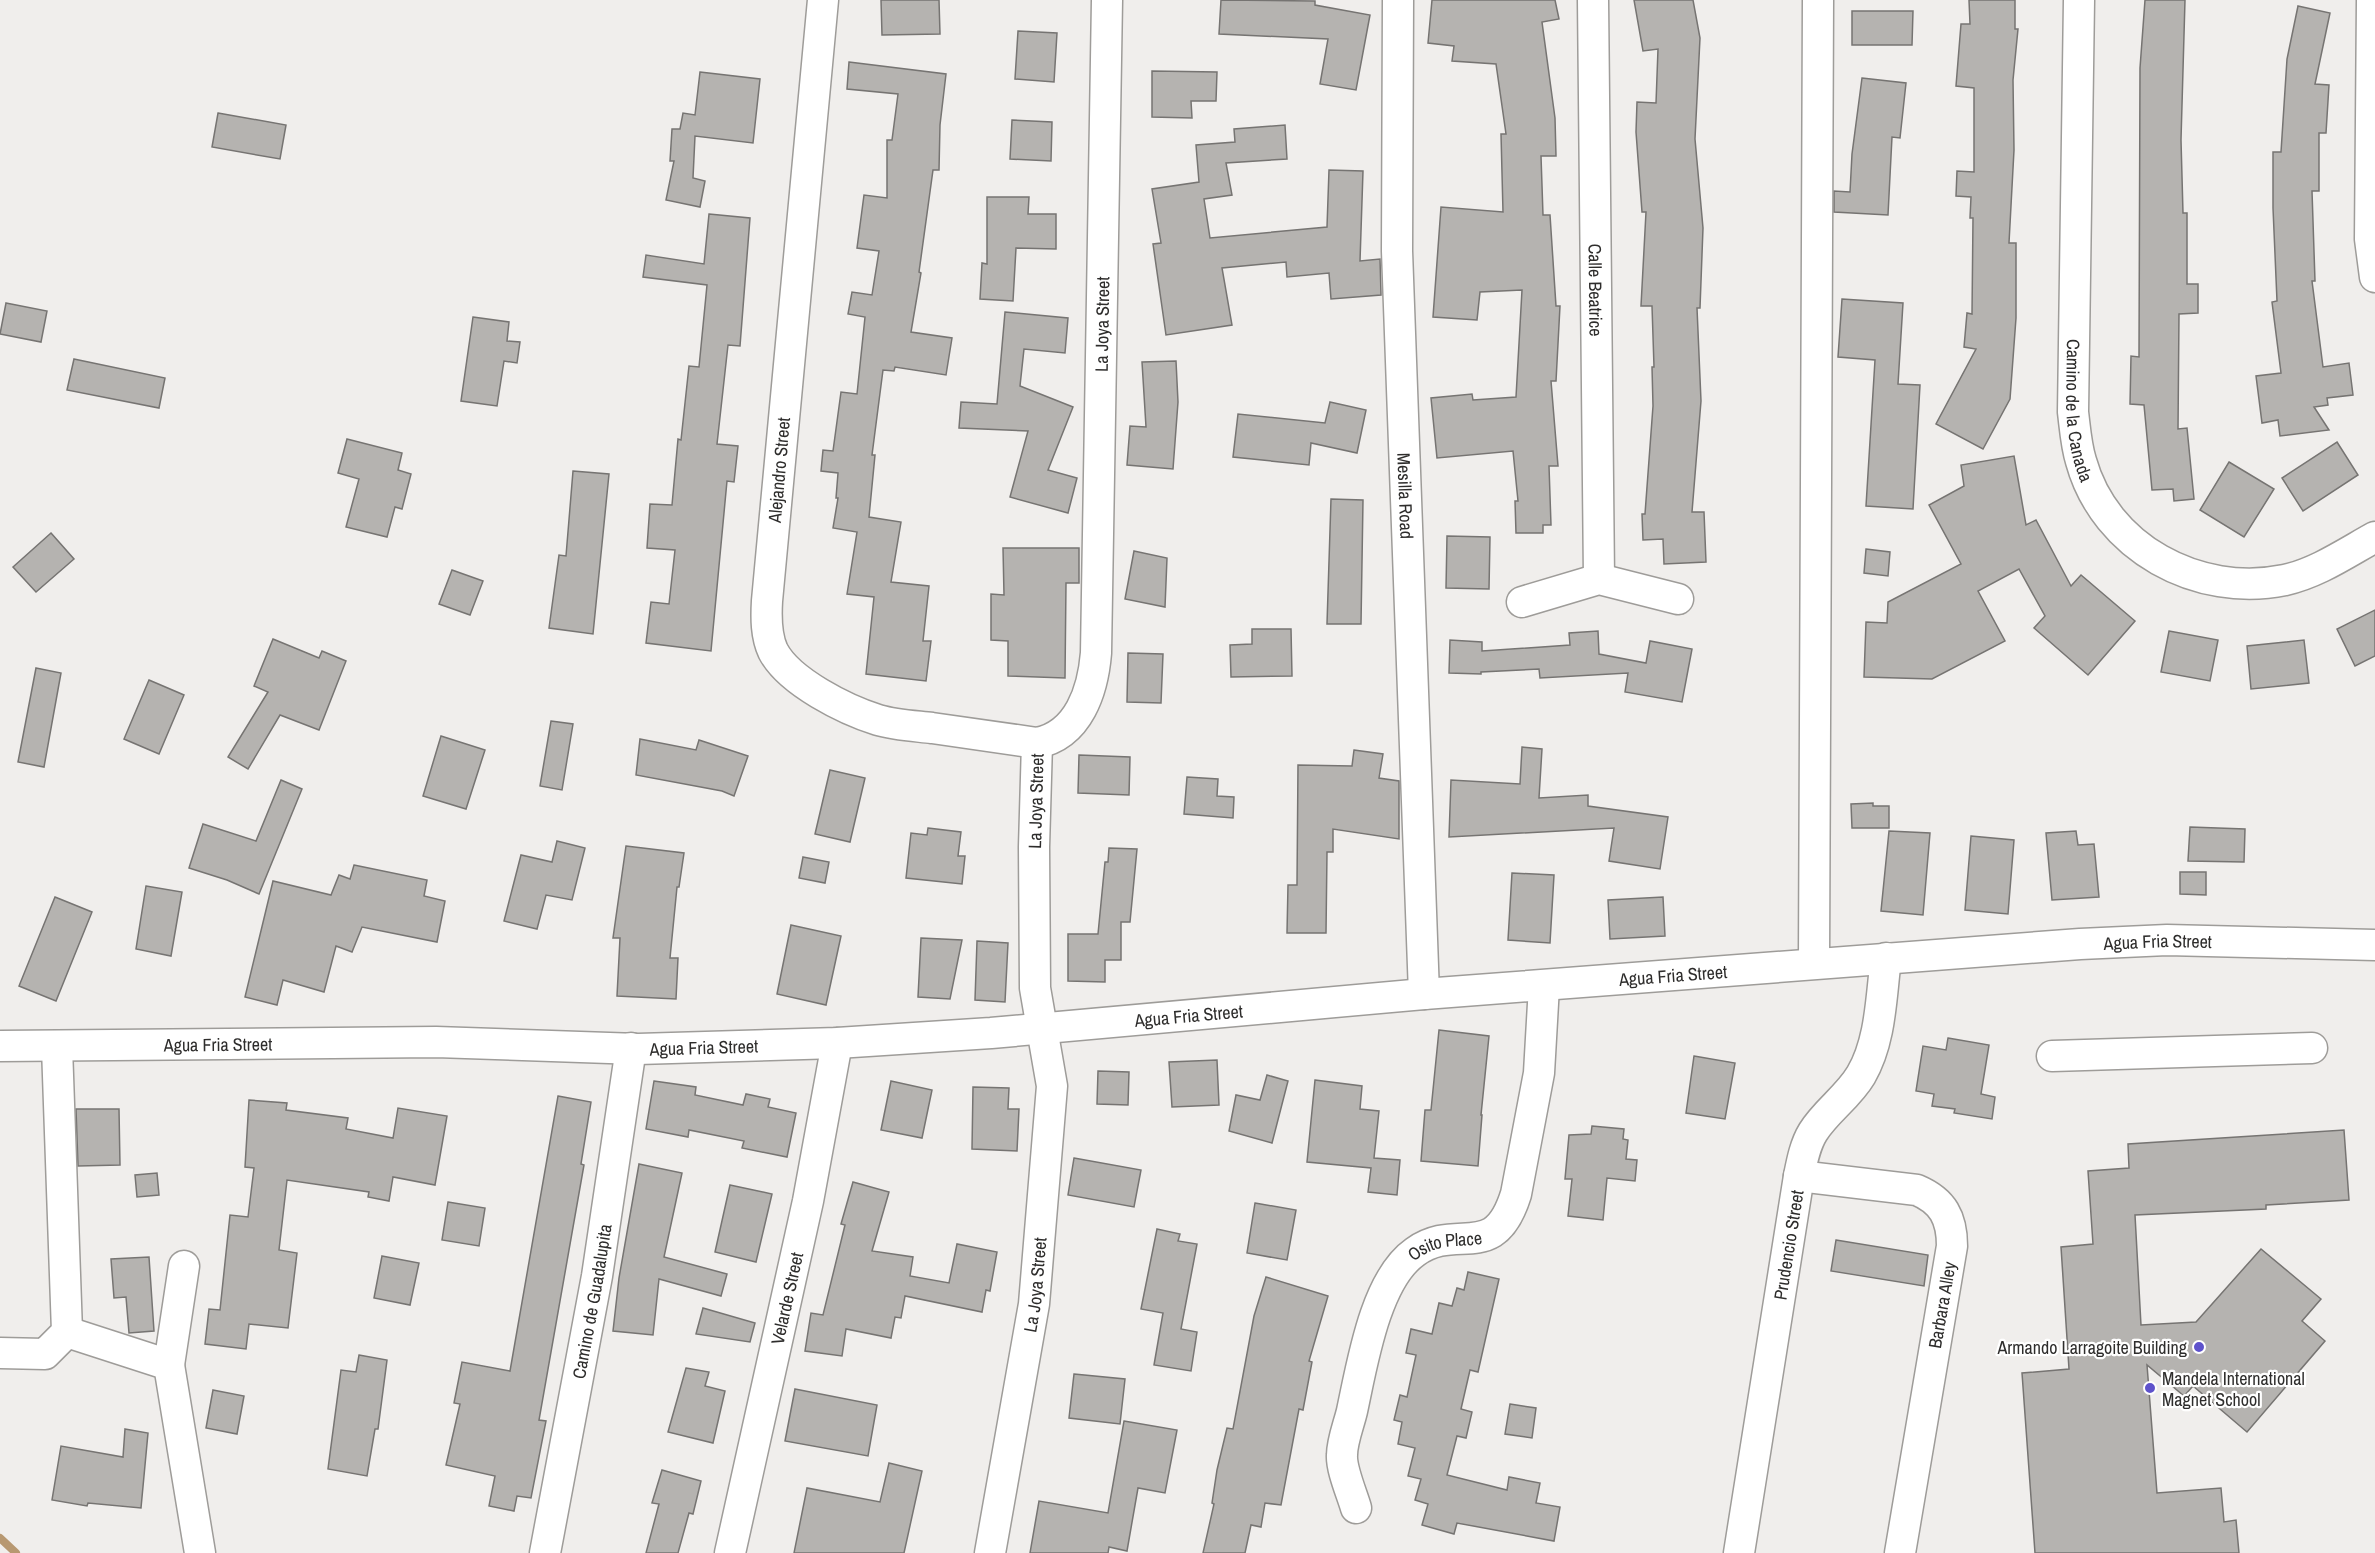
<svg xmlns="http://www.w3.org/2000/svg" width="2375" height="1553" font-family="'Archivo Narrow',sans-serif">
	<rect width="100%" height="100%" fill="#f0eeec"/>
	<g fill="none" stroke-linecap="round" stroke-linejoin="round">
		<!-- stream -->
		<polyline stroke="#b79871" stroke-width="8" points="0,1538 16,1553"/>
	</g>
	<!-- building -->
	<g fill="#b5b3b0" stroke="#767472" stroke-width="1.5">
		<polygon points="881,0 939,0 940,34 882,35"/>
		<polygon points="1221,0 1315,1 1315,5 1370,15 1356,90 1320,84 1328,39 1219,34"/>
		<polygon points="1432,0 1555,0 1559,19 1542,22 1555,118 1556,156 1541,156 1543,215 1550,215 1556,306 1560,306 1556,381 1551,381 1558,466 1549,466 1551,525 1543,525 1543,533 1516,533 1515,501 1518,501 1513,451 1437,458 1431,398 1472,394 1473,400 1516,397 1522,290 1480,292 1477,320 1433,317 1441,207 1503,212 1501,134 1506,134 1496,64 1452,61 1454,46 1428,43"/>
		<polygon points="1634,0 1693,0 1700,38 1695,139 1703,228 1700,308 1697,308 1701,401 1692,512 1704,512 1706,562 1664,564 1663,539 1643,540 1642,514 1645,514 1653,406 1652,367 1654,367 1652,306 1641,306 1646,212 1642,212 1636,132 1637,102 1656,103 1658,49 1643,51"/>
		<polygon points="1969,0 2015,0 2015,29 2018,29 2013,80 2014,150 2009,243 2016,243 2016,318 2010,399 1983,449 1936,424 1976,349 1964,347 1967,313 1972,314 1973,218 1970,218 1971,197 1956,196 1957,171 1974,172 1974,88 1956,86 1961,24 1970,24"/>
		<polygon points="2145,0 2185,0 2181,140 2183,213 2187,213 2187,284 2198,284 2198,313 2179,314 2178,429 2187,428 2194,499 2174,501 2173,489 2152,490 2144,405 2130,404 2131,356 2139,357 2140,68"/>
		<polygon points="2298,6 2330,13 2315,84 2329,85 2326,133 2319,133 2319,191 2312,191 2315,281 2312,281 2323,367 2349,363 2353,395 2327,398 2328,405 2314,407 2329,430 2280,436 2278,420 2262,423 2256,376 2281,373 2272,302 2277,301 2273,208 2273,152 2281,152 2287,59"/>
		<polygon points="1852,11 1913,11 1912,45 1852,45"/>
		<polygon points="1018,31 1057,33 1054,82 1015,79"/>
		<polygon points="849,62 946,74 940,125 939,170 933,170 919,272 921,273 911,332 952,338 946,375 895,367 894,371 883,370 872,455 875,455 869,517 901,522 891,582 929,586 923,641 931,641 926,681 866,674 874,597 847,594 857,532 833,528 838,498 836,498 838,473 821,471 823,450 833,451 841,392 857,394 865,317 848,314 852,292 872,295 879,251 857,248 864,195 887,198 887,140 892,140 898,94 847,89"/>
		<polygon points="1152,71 1217,72 1216,101 1191,101 1192,118 1152,117"/>
		<polygon points="700,72 760,79 753,143 695,136 693,178 705,181 700,207 666,200 674,161 670,161 672,129 680,129 683,113 695,115"/>
		<polygon points="1862,78 1906,83 1900,138 1892,137 1888,215 1834,212 1834,191 1850,192 1852,154"/>
		<polygon points="218,113 286,125 280,159 212,147"/>
		<polygon points="1012,120 1052,122 1051,161 1010,159"/>
		<polygon points="1285,125 1287,159 1226,163 1232,195 1204,199 1210,238 1327,227 1329,170 1363,171 1360,261 1380,259 1381,295 1331,299 1329,273 1287,277 1286,262 1222,268 1232,325 1166,335 1153,244 1161,243 1152,189 1199,182 1196,145 1235,142 1234,129"/>
		<polygon points="987,197 1029,197 1028,214 1056,214 1056,249 1016,248 1013,301 980,299 982,263 987,264"/>
		<polygon points="709,214 750,218 740,346 728,345 717,444 738,446 734,482 727,481 711,651 646,643 651,602 669,604 675,550 647,548 650,504 672,505 678,439 681,440 689,366 699,367 707,285 643,277 646,255 704,264"/>
		<polygon points="1842,299 1903,303 1898,384 1920,385 1913,509 1866,506 1875,360 1838,357"/>
		<polygon points="6,303 47,311 41,342 0,334"/>
		<polygon points="1005,312 1068,318 1065,353 1024,349 1020,386 1073,407 1048,470 1077,478 1068,513 1010,497 1028,431 959,428 961,402 997,404"/>
		<polygon points="473,317 509,322 507,341 520,342 517,363 504,361 497,406 461,401"/>
		<polygon points="74,359 165,378 159,408 67,390"/>
		<polygon points="1176,361 1178,402 1173,469 1127,465 1130,426 1146,427 1142,362"/>
		<polygon points="1330,402 1366,410 1357,453 1311,443 1309,465 1233,457 1238,414 1325,423"/>
		<polygon points="347,439 402,453 398,470 411,474 402,509 395,507 387,537 346,527 359,479 338,473"/>
		<polygon points="2337,442 2358,475 2303,511 2282,478"/>
		<polygon points="2014,456 2026,525 2036,520 2071,586 2081,575 2135,621 2088,675 2034,628 2045,616 2019,569 1978,591 2005,641 1932,679 1864,677 1866,622 1887,623 1888,602 1961,564 1929,505 1964,486 1961,465"/>
		<polygon points="2229,462 2274,489 2244,537 2200,510"/>
		<polygon points="573,471 609,474 593,634 549,628 559,555 566,556"/>
		<polygon points="1331,499 1363,500 1361,624 1327,624"/>
		<polygon points="51,533 74,559 36,592 13,567"/>
		<polygon points="1447,536 1490,537 1489,589 1446,588"/>
		<polygon points="1003,548 1079,548 1079,583 1066,583 1065,678 1008,676 1008,641 991,640 991,594 1004,595"/>
		<polygon points="1866,549 1890,552 1888,576 1864,573"/>
		<polygon points="1134,551 1167,558 1165,607 1125,599"/>
		<polygon points="452,570 483,581 470,615 439,604"/>
		<polygon points="2375,610 2375,656 2355,666 2337,629"/>
		<polygon points="1252,629 1291,629 1292,676 1231,677 1230,645 1252,644"/>
		<polygon points="1598,631 1599,654 1646,663 1650,641 1692,649 1682,702 1625,692 1628,673 1540,678 1539,669 1481,672 1481,674 1449,673 1450,640 1482,642 1482,651 1570,645 1569,633"/>
		<polygon points="2169,631 2218,640 2210,681 2161,672"/>
		<polygon points="273,639 319,658 322,651 346,661 319,730 280,715 248,769 228,757 268,692 254,686"/>
		<polygon points="2304,640 2309,683 2251,689 2247,646"/>
		<polygon points="1128,653 1163,654 1161,703 1127,702"/>
		<polygon points="36,668 61,673 44,767 18,762"/>
		<polygon points="149,680 184,695 159,754 124,739"/>
		<polygon points="551,721 573,724 562,790 540,786"/>
		<polygon points="441,736 485,750 466,809 423,796"/>
		<polygon points="640,739 696,750 699,740 748,756 734,796 722,791 636,775"/>
		<polygon points="1522,747 1542,749 1539,798 1588,795 1588,806 1668,817 1660,869 1609,861 1614,828 1449,837 1451,780 1520,784"/>
		<polygon points="1354,750 1383,754 1379,778 1399,781 1399,839 1333,829 1333,852 1327,852 1326,933 1287,933 1288,885 1297,885 1298,765 1352,766"/>
		<polygon points="1079,755 1130,757 1129,795 1078,793"/>
		<polygon points="830,770 865,778 850,842 815,834"/>
		<polygon points="1187,777 1218,779 1217,796 1234,797 1233,818 1184,814"/>
		<polygon points="281,780 302,789 259,894 227,880 189,868 203,824 256,841"/>
		<polygon points="1873,803 1873,806 1889,806 1889,828 1852,828 1851,804"/>
		<polygon points="2190,827 2245,829 2244,862 2188,861"/>
		<polygon points="928,828 961,832 958,856 965,856 962,884 906,878 911,833 927,835"/>
		<polygon points="1889,831 1930,833 1923,915 1881,911"/>
		<polygon points="2076,831 2078,845 2094,844 2099,897 2052,900 2046,833"/>
		<polygon points="1971,836 2014,840 2008,914 1965,910"/>
		<polygon points="557,841 585,848 572,900 546,895 537,929 504,921 521,855 552,862"/>
		<polygon points="626,846 684,853 679,887 677,887 670,958 678,958 676,999 617,996 620,938 613,938"/>
		<polygon points="1109,848 1137,849 1130,922 1121,922 1121,960 1105,960 1105,982 1068,981 1068,934 1098,934 1105,862 1108,862"/>
		<polygon points="803,857 829,862 825,883 799,878"/>
		<polygon points="354,865 427,880 424,896 445,901 437,942 362,927 352,952 336,946 324,992 283,980 277,1005 245,997 273,881 331,895 339,875 350,879"/>
		<polygon points="2180,872 2206,872 2206,895 2180,894"/>
		<polygon points="1512,873 1554,875 1550,943 1508,940"/>
		<polygon points="146,886 182,892 171,956 136,949"/>
		<polygon points="55,897 92,912 56,1001 19,986"/>
		<polygon points="1663,897 1665,936 1610,939 1608,900"/>
		<polygon points="791,925 841,936 826,1005 777,994"/>
		<polygon points="921,938 962,940 950,999 918,997"/>
		<polygon points="977,941 1008,943 1005,1002 975,1000"/>
		<polygon points="1439,1030 1489,1036 1481,1115 1482,1115 1478,1166 1421,1161 1425,1110 1431,1110"/>
		<polygon points="1948,1038 1989,1045 1981,1094 1995,1097 1992,1119 1954,1113 1955,1109 1932,1106 1934,1094 1916,1091 1923,1046 1946,1050"/>
		<polygon points="1694,1056 1735,1063 1725,1119 1686,1113"/>
		<polygon points="1217,1060 1219,1105 1172,1107 1169,1062"/>
		<polygon points="1098,1071 1129,1072 1128,1105 1097,1104"/>
		<polygon points="1267,1075 1288,1081 1272,1143 1229,1131 1236,1095 1260,1100"/>
		<polygon points="1315,1080 1362,1086 1360,1109 1379,1111 1374,1158 1400,1160 1397,1195 1368,1192 1371,1168 1307,1162"/>
		<polygon points="654,1081 696,1087 695,1095 743,1105 746,1094 770,1099 768,1107 796,1113 787,1157 742,1148 744,1141 689,1130 688,1137 646,1129"/>
		<polygon points="891,1081 932,1090 922,1138 881,1130"/>
		<polygon points="973,1087 1009,1088 1008,1109 1019,1109 1017,1151 972,1149"/>
		<polygon points="558,1096 591,1102 581,1164 584,1165 539,1420 546,1421 531,1498 517,1496 514,1511 489,1506 495,1476 446,1465 460,1404 454,1403 462,1362 510,1371"/>
		<polygon points="249,1100 287,1103 286,1110 348,1118 346,1129 393,1138 398,1108 447,1116 435,1185 393,1177 389,1201 368,1197 369,1192 287,1180 279,1250 297,1253 288,1328 249,1324 246,1349 205,1344 209,1309 220,1310 230,1215 248,1217 254,1168 245,1167"/>
		<polygon points="76,1109 119,1109 120,1165 78,1166"/>
		<polygon points="1592,1126 1624,1129 1623,1139 1628,1140 1626,1159 1637,1160 1635,1181 1607,1178 1603,1220 1568,1216 1572,1179 1565,1179 1569,1135 1591,1134"/>
		<polygon points="2344,1130 2349,1200 2266,1205 2266,1209 2135,1215 2141,1325 2196,1322 2261,1249 2321,1299 2302,1321 2325,1341 2247,1432 2193,1386 2184,1396 2147,1365 2157,1493 2221,1488 2224,1522 2236,1520 2239,1553 2035,1553 2022,1373 2069,1369 2061,1247 2093,1244 2088,1171 2129,1168 2128,1144"/>
		<polygon points="1074,1158 1141,1170 1134,1207 1068,1195"/>
		<polygon points="639,1164 682,1173 664,1257 727,1274 721,1296 659,1279 653,1335 613,1331 619,1278"/>
		<polygon points="157,1173 159,1195 137,1197 135,1175"/>
		<polygon points="853,1182 889,1192 872,1251 913,1257 910,1276 949,1283 957,1244 997,1252 990,1291 986,1290 982,1312 905,1296 901,1318 895,1317 891,1338 846,1329 842,1356 805,1351 811,1313 823,1315 845,1225 841,1224"/>
		<polygon points="730,1185 772,1194 756,1262 715,1252"/>
		<polygon points="448,1202 485,1208 479,1246 442,1240"/>
		<polygon points="1255,1203 1296,1210 1287,1260 1247,1253"/>
		<polygon points="1157,1229 1180,1234 1178,1241 1197,1244 1181,1329 1197,1332 1191,1371 1154,1365 1163,1313 1141,1309"/>
		<polygon points="1836,1240 1928,1255 1924,1286 1831,1271"/>
		<polygon points="382,1256 419,1263 410,1305 374,1298"/>
		<polygon points="149,1257 154,1331 129,1333 126,1297 114,1298 111,1259"/>
		<polygon points="1468,1272 1499,1279 1478,1372 1470,1370 1461,1409 1472,1412 1466,1438 1457,1436 1447,1475 1507,1490 1509,1477 1540,1483 1536,1503 1560,1507 1554,1541 1457,1523 1454,1534 1422,1525 1428,1504 1415,1500 1421,1479 1408,1476 1415,1448 1398,1444 1402,1422 1394,1420 1400,1395 1407,1397 1416,1355 1406,1353 1411,1329 1432,1334 1439,1303 1452,1306 1457,1288 1464,1290"/>
		<polygon points="1266,1277 1328,1296 1309,1361 1312,1362 1303,1410 1299,1409 1281,1505 1265,1503 1261,1527 1251,1525 1245,1553 1203,1553 1214,1504 1212,1503 1217,1470 1227,1428 1233,1429 1254,1316"/>
		<polygon points="703,1308 755,1323 750,1342 696,1334"/>
		<polygon points="359,1355 387,1360 378,1429 375,1429 367,1476 328,1469 341,1370 356,1372"/>
		<polygon points="686,1368 709,1372 705,1386 725,1391 713,1443 668,1432"/>
		<polygon points="1074,1374 1125,1379 1120,1424 1069,1418"/>
		<polygon points="795,1389 877,1405 868,1456 785,1441"/>
		<polygon points="213,1390 244,1396 237,1434 206,1428"/>
		<polygon points="1510,1404 1536,1408 1532,1438 1505,1434"/>
		<polygon points="1124,1421 1177,1430 1165,1493 1138,1488 1127,1551 1109,1547 1108,1553 1030,1553 1039,1501 1108,1513"/>
		<polygon points="125,1429 148,1433 141,1508 88,1503 87,1506 52,1500 61,1446 123,1457"/>
		<polygon points="889,1463 922,1471 904,1553 794,1553 807,1488 880,1502"/>
		<polygon points="662,1470 701,1481 693,1514 689,1513 678,1553 646,1553 659,1504 652,1503"/>
	</g>
	<g fill="none" stroke-linecap="round" stroke-linejoin="round">
		<defs>
			<g id="minor">
				<path id="s1" d="M823,0L767,601C766,618 766,636 773,651C789,682 846,710 878,720C895,725 915,726 932,728C967,733 1002,738 1037,743C1079,735 1093,690 1096,653L1107,0"/>
				<path id="s2" d="M1398,0L1397,251L1424,994"/>
				<path id="s3" d="M1593,0L1599,579"/>
				<path id="s4" d="M2079,0L2073,412C2075,428 2076,445 2081,461C2105,548 2198,598 2285,580C2317,573 2346,553 2375,537"/>
				<polyline points="2372,0 2370,239 2375,277"/>
				<polyline points="1522,602 1599,579 1678,599"/>
				<polyline points="1814,963 1818,0"/>
				<path id="s5" d="M0,1046L436,1042L638,1049L837,1043L991,1033L1424,994L2080,944L2167,940L2375,945"/>
				<polyline points="2052,1056 2312,1048"/>
				<path d="M1799,1176L1917,1190C1943,1201 1952,1218 1952,1246L1900,1553"/>
				<polyline points="67,1332 169,1365 200,1553"/>
				<polyline points="0,1353 45,1354 67,1332 57,1047"/>
				<polyline points="169,1365 184,1266"/>
				<path id="s6" d="M1356,1508C1352,1494 1341,1469 1342,1455C1342,1441 1349,1424 1352,1411C1362,1365 1375,1280 1415,1252C1458,1221 1494,1265 1516,1194L1539,1073L1544,986"/>
				<path id="s7" d="M545,1553L597,1276L631,1048"/>
				<path id="s8" d="M730,1553L808,1201L837,1043"/>
				<path id="s9" d="M990,1553L1034,1304L1052,1086L1035,988L1034,847L1037,743"/>
				<path id="s10" d="M1739,1553L1799,1176C1802,1161 1805,1145 1813,1132C1826,1111 1848,1097 1861,1075C1881,1041 1881,997 1886,958"/>
			</g>
		</defs>
		<!-- minor casing -->
		<use href="#minor" stroke="#9e9c99" stroke-width="33"/>
		<!-- minor -->
		<use href="#minor" stroke="#fff" stroke-width="30"/>
	</g>
	<!-- markers -->
	<g fill="#5e52cb" stroke="#fff" stroke-width="2">
		<circle cx="2199" cy="1347" r="6"/>
		<circle cx="2150" cy="1388" r="6"/>
	</g>
	<g text-anchor="middle" dominant-baseline="central" stroke-width="4.5" stroke-linejoin="round" paint-order="stroke">
		<!-- street labels -->
		<g font-size="18" fill="#2e2d2c" stroke="#fff">
			<text stroke="none"><textPath href="#s3" startOffset="290">Calle Beatrice</textPath></text>
			<text stroke="none"><textPath href="#s1" startOffset="1388">La Joya Street</textPath></text>
			<text stroke="none"><textPath href="#s4" startOffset="411">Camino de la Canada</textPath></text>
			<text transform="translate(779 470) rotate(-85)">Alejandro Street</text>
			<text stroke="none"><textPath href="#s2" startOffset="496">Mesilla Road</textPath></text>
			<text stroke="none"><textPath href="#s9" startOffset="758">La Joya Street</textPath></text>
			<text stroke="none"><textPath href="#s5" startOffset="2162">Agua Fria Street</textPath></text>
			<text stroke="none"><textPath href="#s5" startOffset="1676">Agua Fria Street</textPath></text>
			<text stroke="none"><textPath href="#s5" startOffset="1190">Agua Fria Street</textPath></text>
			<text stroke="none"><textPath href="#s5" startOffset="218">Agua Fria Street</textPath></text>
			<text stroke="none"><textPath href="#s5" startOffset="704">Agua Fria Street</textPath></text>
			<text stroke="none"><textPath href="#s10" startOffset="312">Prudencio Street</textPath></text>
			<text stroke="none"><textPath href="#s6" startOffset="306">Osito Place</textPath></text>
			<text stroke="none"><textPath href="#s9" startOffset="272">La Joya Street</textPath></text>
			<text stroke="none"><textPath href="#s8" startOffset="261">Velarde Street</textPath></text>
			<text stroke="none"><textPath href="#s7" startOffset="256">Camino de Guadalupita</textPath></text>
			<text transform="translate(1942 1305) rotate(-80)">Barbara Alley</text>
		</g>
		<!-- poi labels -->
		<g font-size="18" fill="#2e2d2c" stroke="#fff" text-anchor="end">
			<text x="2187" y="1347">Armando Larragoite Building</text>
			<text x="2162" y="1378" text-anchor="start">Mandela International<tspan x="2162" dy="21">Magnet School</tspan></text>
		</g>
	</g>
</svg>
